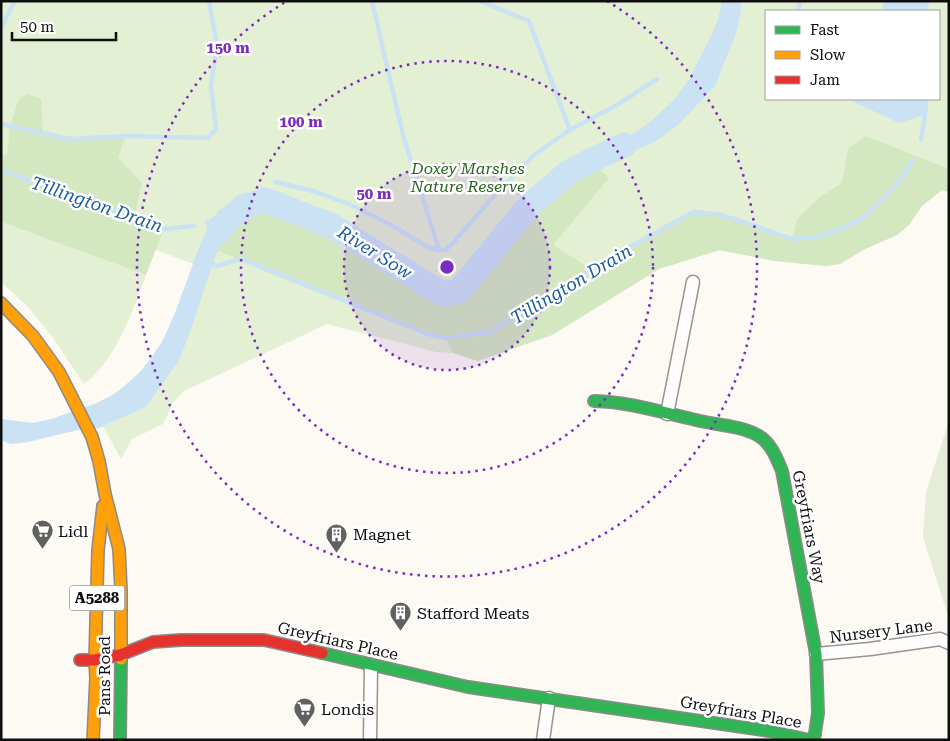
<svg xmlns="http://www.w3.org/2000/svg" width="950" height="741" font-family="'Roboto Serif',serif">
	<rect width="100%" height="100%" fill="#fcfaf2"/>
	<!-- green -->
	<g fill="#e3f0d3" fill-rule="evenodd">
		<path d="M1,1H949V192L942,190L922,206L909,225L897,235L865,249L840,264L826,266L775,261L719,250L659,269L552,335L478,361L453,353L436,352L327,324L184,391L173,403L163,424L132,439L121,459L103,426L146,407L179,361L188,338L210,270L156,250L1,174ZM766,11H939V99H766Z"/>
		<path d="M1,222L146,275C135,306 119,350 95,374C92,378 87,381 84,384L51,335L27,306L1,282Z"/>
	</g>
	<!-- forest -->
	<g fill="#d3e8c1">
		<polygon points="28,93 41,99 43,134 70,139 126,136 118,158 142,183 134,217 164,229 146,275 1,222 1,156 7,154 10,127 18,101"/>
		<path d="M866,136L949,169V192L942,190L922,206L909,225L897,235L865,249L840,264L826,266L775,261L719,250L659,269L552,335L478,361L453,353L445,338L428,334L218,251C224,237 226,234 238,225L243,207L265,200L332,226L441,293L457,292L471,277L529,206L569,172L591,161L609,178L553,245L593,270L621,252L693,212L717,214L744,222L792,239L797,219L820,197L842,183L848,149Z"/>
	</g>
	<!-- cemetery -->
	<polygon fill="#e5ecd7" points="949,421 949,619 923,537 926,492"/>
	<!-- water -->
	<g fill="#cae2f4">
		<polygon points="721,1 741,1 741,11 736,33 715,86 679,124 658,140 632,152 594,159 649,123 675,99 689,79 712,34 718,19 721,6"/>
		<polygon points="885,1 927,1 925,11 885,11"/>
		<polygon points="850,99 926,99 925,115 899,123 856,103"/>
		<path d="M243,207L238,225C221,237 221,245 213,262L219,264L217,268L212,266L188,338L179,361L146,407L99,428L78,430L28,442L10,444L1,440V419L33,423L51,419L94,404L111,396L122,388L140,372L152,357L163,340L175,313L201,242L209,227L204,223L206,220C213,221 216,214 220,209Z"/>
	</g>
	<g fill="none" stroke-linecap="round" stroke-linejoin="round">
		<!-- stream -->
		<g stroke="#cae2f4" stroke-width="4.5">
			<polyline points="372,1 403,135 439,250"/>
			<polyline points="480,1 529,21 570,130"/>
			<polyline points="798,11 800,1"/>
			<polyline points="885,11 885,1"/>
			<polyline points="925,11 927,1"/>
			<polyline points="1,27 15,1"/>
			<polyline points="1,124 70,139 126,136 208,138 216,129 211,86 217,45 209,1"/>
			<polyline points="921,139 925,115 926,99"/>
			<polyline points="1,170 134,217 164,229 194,226"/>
			<polyline points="275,182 313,191 349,204 395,227 429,248 439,250 445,250 454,242 491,199 535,154 570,130 615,106 657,79"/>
			<polyline points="213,264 217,266 241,259 428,334 445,338 490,332 621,252 693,212 717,214 744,222 792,239 815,237 836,231 862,219 901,180 913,159"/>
		</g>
		<!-- river -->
		<polyline stroke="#cae2f4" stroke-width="25" points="219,231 223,225 243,207 265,200 332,226 441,293 458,292 529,206 569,172 594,159 624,145"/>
		<defs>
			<g id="street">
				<polyline points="667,414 693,282"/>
				<polyline points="816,654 870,649 940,639 949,643"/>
				<polyline points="370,740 371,665"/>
				<polyline points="543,740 549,698"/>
			</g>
			<g id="fast">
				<path d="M594,401C631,402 664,413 700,421C719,425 742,426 759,436C771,443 777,459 782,471L816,654L818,713L814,740"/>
				<polyline points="322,653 468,687 769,731 809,740"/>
				<polyline points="120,740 121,659"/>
			</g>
			<g id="slow">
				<polyline points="1,303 33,336 59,372 92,437 99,461 105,494 119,549 121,590 121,659"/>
				<polyline points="93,740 96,678 95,660 98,550 103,506"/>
			</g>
			<polyline id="jam" points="80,660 95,660 120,655 153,642 181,640 264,640 322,653"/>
		</defs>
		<!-- street casing -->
		<use href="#street" stroke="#959491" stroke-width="15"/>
		<!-- fast casing -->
		<use href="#fast" stroke="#8c8b87" stroke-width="14"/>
		<!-- slow casing -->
		<use href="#slow" stroke="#8c8b87" stroke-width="14"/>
		<!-- jam casing -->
		<use href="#jam" stroke="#8c8b87" stroke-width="14"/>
		<!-- street -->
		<use href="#street" stroke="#fffefd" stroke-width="12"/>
		<!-- fast -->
		<use href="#fast" stroke="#30b455" stroke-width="11"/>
		<!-- slow -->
		<use href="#slow" stroke="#ff9f0a" stroke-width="11"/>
		<!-- jam -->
		<use href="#jam" stroke="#e5322d" stroke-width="11"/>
	</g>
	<!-- distance rings -->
	<circle cx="447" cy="267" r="103" fill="#7b2cbf" fill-opacity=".12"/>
	<g fill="none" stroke="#7b2cbf" stroke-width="2.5" stroke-dasharray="2.5 5">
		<circle cx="447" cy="267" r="103"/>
		<circle cx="447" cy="267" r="206"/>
		<path d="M607 1A310 310 0 1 1 287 1"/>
	</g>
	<!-- icons -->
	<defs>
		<symbol id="supermarket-pin" viewBox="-11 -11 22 30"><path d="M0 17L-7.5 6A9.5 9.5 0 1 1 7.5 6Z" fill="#61615e" stroke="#fff"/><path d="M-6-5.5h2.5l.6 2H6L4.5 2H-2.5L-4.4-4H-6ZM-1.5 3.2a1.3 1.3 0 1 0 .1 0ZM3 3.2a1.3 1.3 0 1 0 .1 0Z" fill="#fff"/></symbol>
		<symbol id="building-pin" viewBox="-11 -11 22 30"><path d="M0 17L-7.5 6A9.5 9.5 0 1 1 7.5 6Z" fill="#61615e" stroke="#fff"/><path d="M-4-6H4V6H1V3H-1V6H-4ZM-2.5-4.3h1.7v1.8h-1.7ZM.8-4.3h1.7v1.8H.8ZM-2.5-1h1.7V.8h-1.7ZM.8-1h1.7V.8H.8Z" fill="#fff"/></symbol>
	</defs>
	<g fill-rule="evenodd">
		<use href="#supermarket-pin" x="30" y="518" width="25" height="34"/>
		<use href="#building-pin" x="324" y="522" width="25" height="34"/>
		<use href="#building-pin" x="388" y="600" width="25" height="34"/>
		<use href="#supermarket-pin" x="292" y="696" width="25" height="34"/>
	</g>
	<g text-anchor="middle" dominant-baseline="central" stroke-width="5" stroke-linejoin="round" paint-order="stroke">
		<!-- shield labels -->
		<rect fill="#fff" stroke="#565656" stroke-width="1" x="69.5" y="585.5" width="55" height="25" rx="4"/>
		<g font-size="15" font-weight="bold" fill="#0e0e0e">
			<text x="97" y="598">A5288</text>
		</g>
		<!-- park labels -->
		<g font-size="16" font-style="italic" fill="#28641f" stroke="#fff">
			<text x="468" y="168">Doxey Marshes<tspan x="468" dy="18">Nature Reserve</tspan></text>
		</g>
		<!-- street labels -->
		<g font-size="16" fill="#0e0e0e" stroke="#fff">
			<text transform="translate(809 527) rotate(79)">Greyfriars Way</text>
			<text transform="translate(881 631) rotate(-7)">Nursery Lane</text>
			<text transform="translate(338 641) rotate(13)">Greyfriars Place</text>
			<text transform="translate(104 676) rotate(-90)">Pans Road</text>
			<text transform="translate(741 712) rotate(10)">Greyfriars Place</text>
		</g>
		<!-- poi labels -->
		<g font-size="16" fill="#0e0e0e" stroke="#fff" text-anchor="start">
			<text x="58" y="531">Lidl</text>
			<text x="353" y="534">Magnet</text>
			<text x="417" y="613">Stafford Meats</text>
			<text x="321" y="709">Londis</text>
		</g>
		<!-- water labels -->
		<g font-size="18" font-style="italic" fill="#1a5a9d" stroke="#fff">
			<text transform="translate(97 204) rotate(19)">Tillington Drain</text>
			<text transform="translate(375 252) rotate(32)">River Sow</text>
			<text transform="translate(571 284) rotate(-31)">Tillington Drain</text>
		</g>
	</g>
	<circle cx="447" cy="267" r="8" fill="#7b2cbf" stroke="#fff" stroke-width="2.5"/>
	<g font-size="15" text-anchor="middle" font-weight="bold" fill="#7b2cbf" stroke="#fff" stroke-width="5" stroke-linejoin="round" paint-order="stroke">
		<text x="228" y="53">150 m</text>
		<text x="301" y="127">100 m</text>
		<text x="374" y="199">50 m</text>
	</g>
	<!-- border -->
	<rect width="950" height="741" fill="none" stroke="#0e0e0e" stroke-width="5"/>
	<!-- legend -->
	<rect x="765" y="10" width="175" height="90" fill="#ffffff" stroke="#9f9f9f"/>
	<rect x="775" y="26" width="25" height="8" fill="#30b455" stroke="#9f9f9f"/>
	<text x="810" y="35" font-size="15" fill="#0e0e0e">Fast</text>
	<rect x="775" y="51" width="25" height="8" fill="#ff9f0a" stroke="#9f9f9f"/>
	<text x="810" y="60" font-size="15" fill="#0e0e0e">Slow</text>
	<rect x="775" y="76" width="25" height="8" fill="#e5322d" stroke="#9f9f9f"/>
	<text x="810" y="85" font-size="15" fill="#0e0e0e">Jam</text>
	<!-- scale -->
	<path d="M12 32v8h104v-8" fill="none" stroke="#0e0e0e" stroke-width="2.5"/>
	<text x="20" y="32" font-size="15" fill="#0e0e0e" stroke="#ffffff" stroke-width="4" paint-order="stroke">50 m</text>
</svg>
